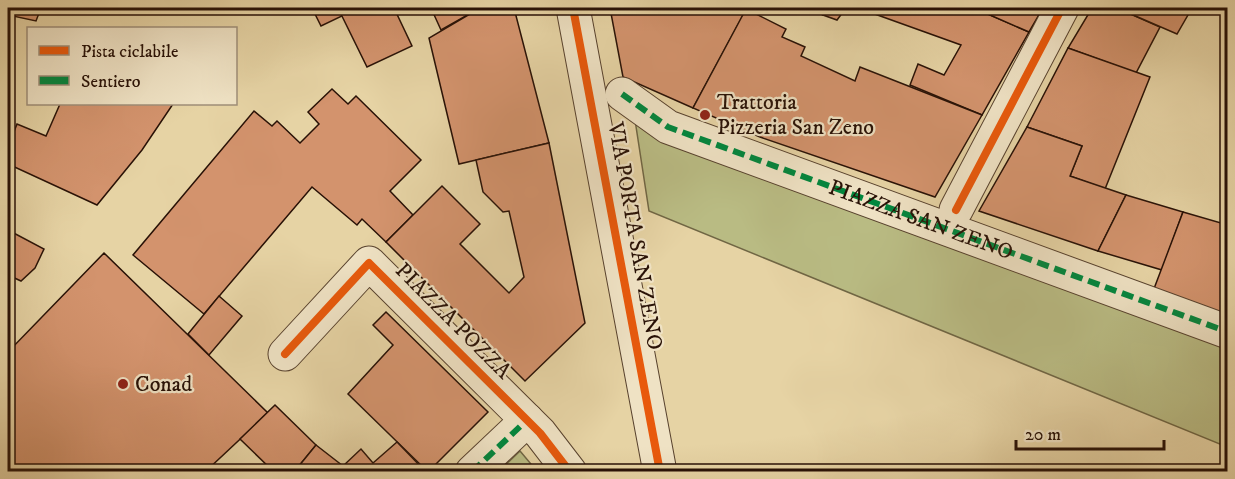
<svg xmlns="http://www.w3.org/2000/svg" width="1235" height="479" font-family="'IM FELL DW Pica',serif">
	<rect width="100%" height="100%" fill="#e6d3a4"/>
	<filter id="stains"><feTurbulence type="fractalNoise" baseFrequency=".00333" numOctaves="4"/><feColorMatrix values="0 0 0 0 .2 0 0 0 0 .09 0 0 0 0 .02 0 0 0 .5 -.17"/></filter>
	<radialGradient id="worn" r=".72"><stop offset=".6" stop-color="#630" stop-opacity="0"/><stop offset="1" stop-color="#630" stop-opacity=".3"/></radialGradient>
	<!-- grass -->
	<g fill="#b9bb83" stroke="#706644" stroke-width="1.5">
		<polygon points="635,120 1227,341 1227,447 649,211"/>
		<polygon points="520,451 531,464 527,471 499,471"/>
	</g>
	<!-- building -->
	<g fill="#d3936d" stroke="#281106" stroke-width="1.5">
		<polygon points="8,8 41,8 36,21 8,15"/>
		<polygon points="312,8 338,8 342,16 321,26"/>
		<polygon points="338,8 394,8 412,46 367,67"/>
		<polygon points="431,8 480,8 441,30"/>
		<polygon points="480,8 514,8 549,143 459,164 429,38"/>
		<polygon points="610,8 747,8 693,108 623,77"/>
		<polygon points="806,8 827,8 823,15"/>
		<polygon points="827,8 846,8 837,20 823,15"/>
		<polygon points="858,8 974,8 1029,32 982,115 910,85 918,64 944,75 961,45"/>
		<polygon points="974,8 1043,8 1029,32"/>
		<polygon points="1092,8 1117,8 1160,27 1136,73 1068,48"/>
		<polygon points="1117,8 1192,8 1177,34"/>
		<polygon points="746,9 786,29 782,37 805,47 801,56 855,81 860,67 982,115 935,197 760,137 693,108"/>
		<polygon points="1068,48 1150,77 1105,189 1070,176 1082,146 1027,127"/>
		<polygon points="332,89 348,104 356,96 421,160 390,191 413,215 386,242 362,219 357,225 312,187 204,314 133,255 254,111 272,126 277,121 300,143 319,124 308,112"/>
		<polygon points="60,104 173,104 142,150 97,205 8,164 8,147 17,124 46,136"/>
		<polygon points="1027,127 1082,146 1070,176 1126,195 1098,251 979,211"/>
		<polygon points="549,143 585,323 525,381 386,242 442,186 480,224 460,244 509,293 524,277 509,211 503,212 483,192 476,160"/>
		<polygon points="1126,195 1183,212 1162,270 1098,251"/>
		<polygon points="1183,212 1228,225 1228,318 1152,294"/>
		<polygon points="8,230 44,249 35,268 21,281 8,275"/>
		<polygon points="104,253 268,413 205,472 8,472 8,352"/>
		<polygon points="219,296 242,316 209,355 188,334"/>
		<polygon points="386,312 488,412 428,472 348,394 393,345 373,325"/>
		<polygon points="275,405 316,445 294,472 274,472 240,439"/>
		<polygon points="397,442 426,472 348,472 343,466 361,449 373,463"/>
		<polygon points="316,445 343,466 348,472 294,472"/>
	</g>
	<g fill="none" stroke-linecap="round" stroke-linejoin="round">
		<defs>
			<g id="street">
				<polyline points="573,8 660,472"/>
				<path id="s1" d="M622,94L668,127L1228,332"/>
				<polyline points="956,210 1062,8"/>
				<polyline points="285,354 369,263 540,433 570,472"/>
				<polyline points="472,472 527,420"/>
			</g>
		</defs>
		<!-- street casing -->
		<use href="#street" stroke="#58422e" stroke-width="35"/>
		<!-- street -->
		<use href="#street" stroke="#efe2c4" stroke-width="33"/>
		<!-- quiet -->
		<g stroke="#00873e" stroke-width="6" stroke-dasharray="12 6" stroke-linecap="butt">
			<polyline points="622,94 668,127 1228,332"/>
			<polyline points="472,472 527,420"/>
		</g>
		<defs>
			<g id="cycleway">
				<polyline points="573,8 660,472"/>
				<polyline points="956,210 1062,8"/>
				<polyline points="285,354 369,263 540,433 570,472"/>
			</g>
		</defs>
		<!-- cycleway casing -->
		<use href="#cycleway" stroke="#efe2c4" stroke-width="11"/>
		<!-- cycleway -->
		<use href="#cycleway" stroke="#e8590c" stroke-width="8"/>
	</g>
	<!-- markers -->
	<g fill="#8f2418" stroke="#efe2c4" stroke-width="2">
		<circle cx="705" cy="115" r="6"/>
		<circle cx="123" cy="384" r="6"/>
	</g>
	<g text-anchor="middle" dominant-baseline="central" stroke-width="4.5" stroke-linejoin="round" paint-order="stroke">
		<!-- poi labels -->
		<g font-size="22" fill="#281106" stroke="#efe2c4" text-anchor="start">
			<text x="717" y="102">Trattoria<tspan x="717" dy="25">Pizzeria San Zeno</tspan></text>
			<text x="135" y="384">Conad</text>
		</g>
		<!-- street labels -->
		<g font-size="22" fill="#281106" stroke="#efe2c4">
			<text stroke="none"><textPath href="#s1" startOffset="326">PIAZZA SAN ZENO</textPath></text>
			<text transform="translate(635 236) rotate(80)">VIA PORTA SAN ZENO</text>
			<text transform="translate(453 321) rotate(45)">PIAZZA POZZA</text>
		</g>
	</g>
	<!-- margin -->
	<rect width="1235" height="479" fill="none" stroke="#e6d3a4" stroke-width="30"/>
	<rect x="9" y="9" width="1217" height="461" fill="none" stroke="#281106" stroke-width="3"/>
	<rect x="15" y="15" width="1205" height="449" fill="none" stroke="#281106" stroke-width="1.5"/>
	<!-- legend -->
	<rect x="27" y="27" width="210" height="78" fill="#efe2c4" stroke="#9f8e78" stroke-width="1.5"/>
	<rect x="39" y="46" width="30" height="9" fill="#e8590c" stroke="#9f8e78" stroke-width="1.5"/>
	<text x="81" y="57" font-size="18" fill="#281106">Pista ciclabile</text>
	<rect x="39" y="76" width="30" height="9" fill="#00873e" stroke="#9f8e78" stroke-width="1.5"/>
	<text x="81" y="87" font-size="18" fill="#281106">Sentiero</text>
	<!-- scale -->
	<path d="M1016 440v9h148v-9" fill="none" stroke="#281106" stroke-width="3"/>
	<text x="1025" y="440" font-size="18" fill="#281106" stroke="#efe2c4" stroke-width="4.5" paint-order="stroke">20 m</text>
	<rect width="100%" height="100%" filter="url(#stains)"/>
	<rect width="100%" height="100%" fill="url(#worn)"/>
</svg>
